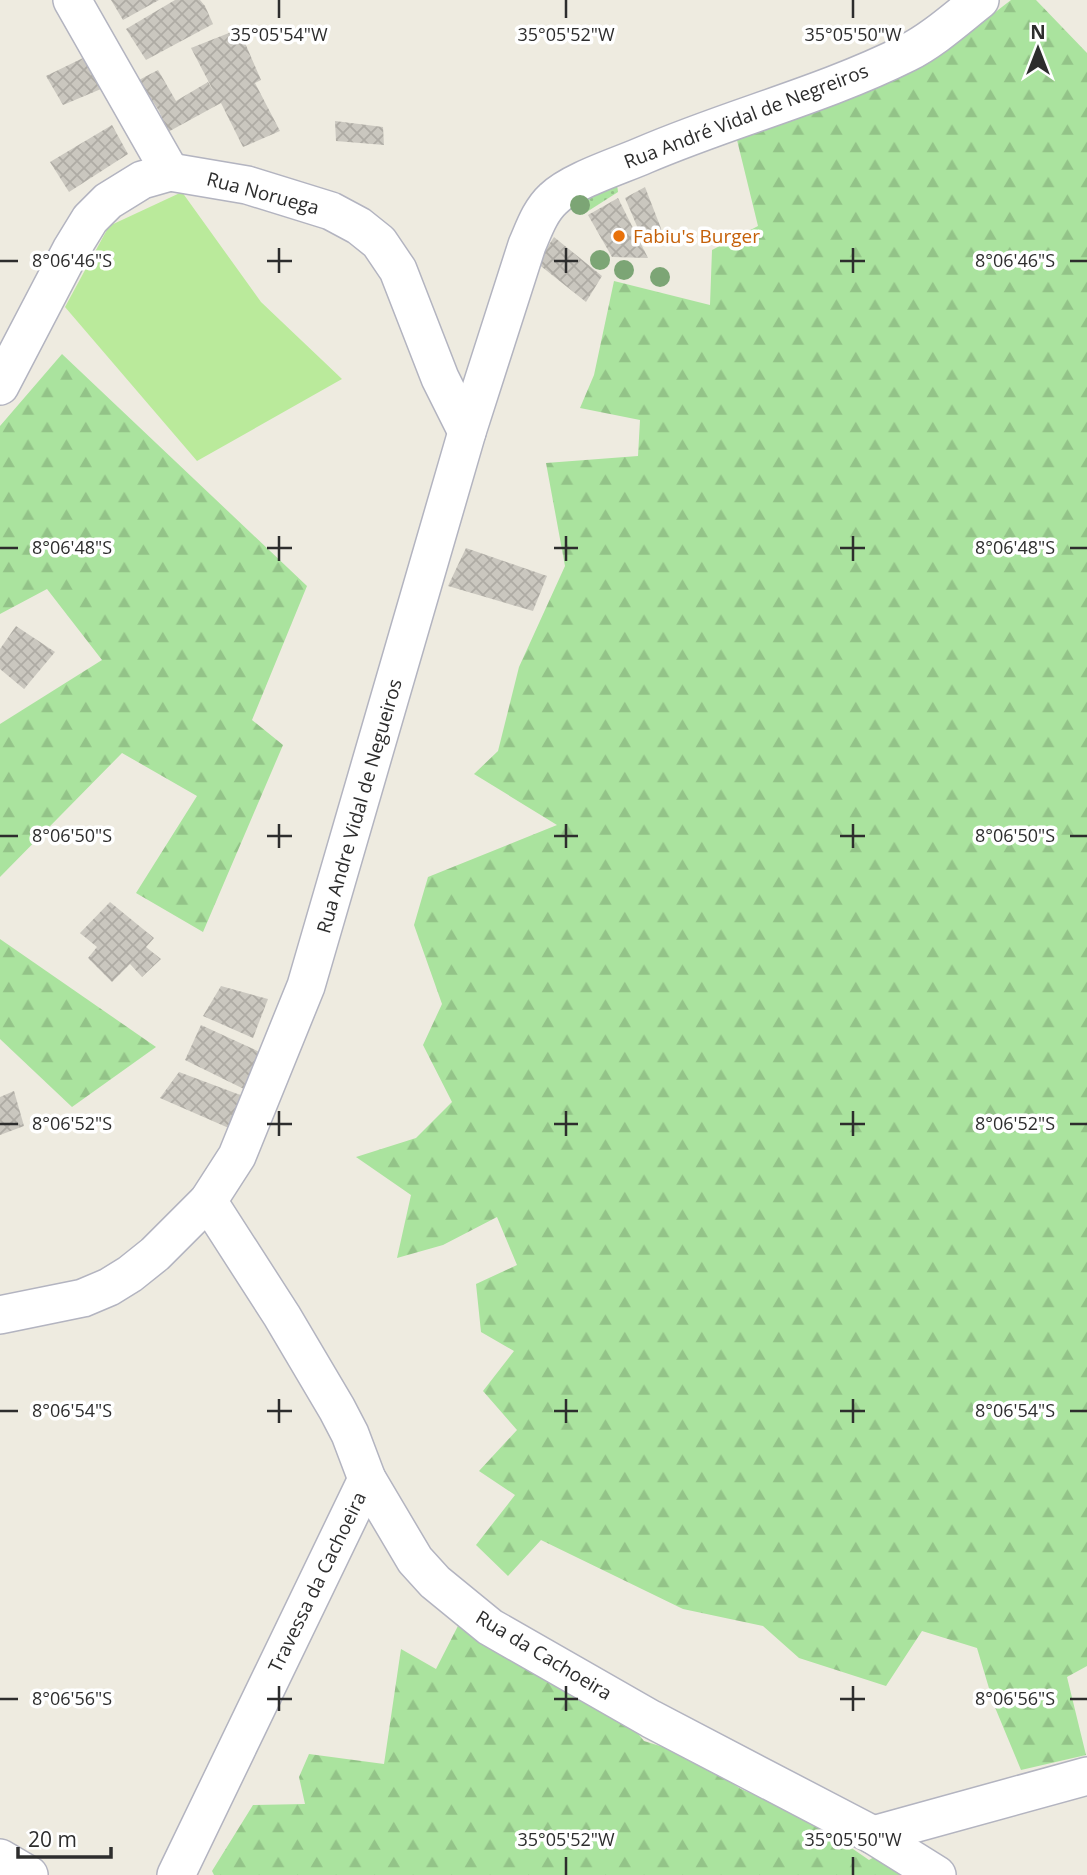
<svg xmlns="http://www.w3.org/2000/svg" width="1087" height="1875" font-family="'Open Sans',sans-serif">
	<defs>
		<pattern id="forest-firs" width="22" height="20" patternUnits="userSpaceOnUse" patternTransform="scale(1.75)"><rect width="22" height="20" fill="#aae39e"/><path d="M5 1l3.5 6h-7zM16 11l3.5 6h-7z" fill="#93c388"/></pattern>
		<pattern id="park-dots" width="8" height="8" patternUnits="userSpaceOnUse" patternTransform="scale(1.75)"><rect width="8" height="8" fill="#aae39e"/><path d="M2 2h.1M6 6h.1" fill="none" stroke="#93c388" stroke-width="1.8" stroke-linecap="round"/></pattern>
		<pattern id="building-cross-hatch" width="8" height="8" patternUnits="userSpaceOnUse" patternTransform="scale(1.75)"><rect width="8" height="8" fill="#cac7bf"/><path d="M0 0l8 8M0 8l8-8" fill="none" stroke="#aeaba4"/></pattern>
	</defs>
	<rect width="100%" height="100%" fill="#eeebe0"/>
	<!-- forest -->
	<g fill="url(#forest-firs)">
		<polygon points="1011,0 1036,0 1087,53 1087,1666 1067,1677 1086,1755 1021,1770 994,1705 977,1648 922,1631 886,1686 799,1658 763,1626 683,1609 541,1540 508,1576 476,1545 515,1495 479,1471 517,1430 483,1391 514,1351 481,1332 476,1284 517,1265 497,1217 443,1245 397,1258 411,1195 356,1157 416,1138 452,1102 423,1045 442,1004 414,925 428,877 557,825 474,774 498,751 519,667 565,566 546,463 638,456 640,420 580,408 594,375 614,281 710,305 712,250 758,226 737,140 816,111 936,58"/>
		<polygon points="62,354 307,586 252,720 283,745 203,932 136,893 197,796 122,753 0,877 0,724 102,660 47,589 0,614 0,426"/>
		<polygon points="0,939 156,1047 72,1107 0,1039"/>
		<polygon points="461,1620 628,1721 644,1741 692,1756 741,1789 805,1816 869,1860 884,1851 921,1875 214,1875 212,1871 253,1805 305,1804 299,1777 309,1754 384,1764 401,1649 436,1669"/>
	</g>
	<!-- park -->
	<polygon fill="url(#park-dots)" points="616,177 618,192 582,215 573,202"/>
	<!-- pitch -->
	<polygon fill="#baea9b" points="182,192 261,302 342,379 197,461 65,307 109,226"/>
	<!-- building -->
	<g fill="url(#building-cross-hatch)">
		<polygon points="111,0 159,0 123,20"/>
		<polygon points="175,0 200,0 205,6 213,24 146,60 126,29"/>
		<polygon points="239,29 261,80 255,83 280,131 243,147 221,103 168,132 159,111 139,80 158,70 176,101 208,82 214,92 191,48"/>
		<polygon points="83,58 101,89 63,105 46,76"/>
		<polygon points="335,121 383,127 384,145 336,141"/>
		<polygon points="112,125 128,154 69,192 50,162"/>
		<polygon points="645,187 662,231 642,238 625,198"/>
		<polygon points="618,198 648,258 612,257 588,215"/>
		<polygon points="554,237 602,276 586,302 537,263"/>
		<polygon points="466,548 547,576 533,611 448,586"/>
		<polygon points="16,626 55,652 24,689 0,669 0,649"/>
		<polygon points="110,902 154,938 146,947 161,959 142,977 130,964 112,982 88,958 97,947 80,933"/>
		<polygon points="221,986 268,999 253,1038 203,1016"/>
		<polygon points="201,1025 264,1054 252,1093 185,1060"/>
		<polygon points="179,1072 243,1096 231,1129 160,1098"/>
		<polygon points="14,1091 24,1126 0,1135 0,1097"/>
	</g>
	<g fill="none" stroke-linecap="round" stroke-linejoin="round">
		<defs>
			<g id="street">
				<polyline points="72,0 170,172"/>
				<polyline points="0,386 71,250 90,219 108,201 142,180 170,172 247,185 331,211 359,226 379,242 398,270 440,378 467,432"/>
				<polyline points="208,1201 282,1316 337,1409 350,1434 367,1479 415,1560 435,1582 490,1627 651,1719 873,1835 937,1875"/>
				<path d="M0,1315L83,1298L109,1287L130,1274L155,1254L208,1201L237,1156L306,986L467,432L527,245C534,229 540,211 553,199C571,181 619,166 644,155C730,118 823,95 907,53C933,40 957,18 980,0"/>
				<polyline points="873,1835 1087,1776"/>
				<polyline points="0,1858 29,1875"/>
				<polyline points="176,1875 367,1479"/>
			</g>
		</defs>
		<!-- street casing -->
		<use href="#street" stroke="#b3b4c0" stroke-width="40"/>
		<!-- street -->
		<use href="#street" stroke="#fff" stroke-width="37"/>
	</g>
	<!-- trees -->
	<g fill="#7ca575">
		<circle cx="580" cy="205" r="10"/>
		<circle cx="600" cy="260" r="10"/>
		<circle cx="624" cy="270" r="10"/>
		<circle cx="660" cy="277" r="10"/>
	</g>
	<!-- ticks -->
	<path fill="none" stroke="#2d2d2d" stroke-width="2.5" d="M279,0V18M566,0V18M853,0V18M279,248V273M566,248V273M853,248V273M0,261H18M267,261H292M554,261H578M840,261H865M1070,261H1087M279,536V561M566,536V561M853,536V561M0,548H18M267,548H292M554,548H578M840,548H865M1070,548H1087M279,824V848M566,824V848M853,824V848M0,836H18M267,836H292M554,836H578M840,836H865M1070,836H1087M279,1111V1136M566,1111V1136M853,1111V1136M0,1124H18M267,1124H292M554,1124H578M840,1124H865M1070,1124H1087M279,1399V1423M566,1399V1423M853,1399V1423M0,1411H18M267,1411H292M554,1411H578M840,1411H865M1070,1411H1087M279,1686V1711M566,1686V1711M853,1686V1711M0,1699H18M267,1699H292M554,1699H578M840,1699H865M1070,1699H1087M566,1857V1875M853,1857V1875"/>
	<!-- markers -->
	<circle fill="#e8710a" stroke="#fff" stroke-width="2.5" cx="619" cy="236" r="7"/>
	<g text-anchor="middle" dominant-baseline="central" stroke-width="7" stroke-linejoin="round" paint-order="stroke">
		<!-- street labels -->
		<g font-size="19" fill="#2d2d2d" stroke="#fff">
			<text transform="translate(746 116) rotate(-21)">Rua André Vidal de Negreiros</text>
			<text transform="translate(263 193) rotate(15)">Rua Noruega</text>
			<text transform="translate(359 806) rotate(-74)">Rua Andre Vidal de Negueiros</text>
			<text transform="translate(317 1582) rotate(-64)">Travessa da Cachoeira</text>
			<text transform="translate(544 1655) rotate(31)">Rua da Cachoeira</text>
		</g>
		<!-- food labels -->
		<g font-size="19" fill="#c56008" stroke="#fff" text-anchor="start">
			<text x="633" y="236">Fabiu's Burger</text>
		</g>
	</g>
	<g font-size="18" text-anchor="middle" fill="#2d2d2d" stroke="#fff" stroke-width="7" stroke-linejoin="round" paint-order="stroke">
		<text x="279" y="41">35°05'54"W</text>
		<text x="566" y="41">35°05'52"W</text>
		<text x="853" y="41">35°05'50"W</text>
		<text x="72" y="267">8°06'46"S</text>
		<text x="1015" y="267">8°06'46"S</text>
		<text x="72" y="554">8°06'48"S</text>
		<text x="1015" y="554">8°06'48"S</text>
		<text x="72" y="842">8°06'50"S</text>
		<text x="1015" y="842">8°06'50"S</text>
		<text x="72" y="1130">8°06'52"S</text>
		<text x="1015" y="1130">8°06'52"S</text>
		<text x="72" y="1417">8°06'54"S</text>
		<text x="1015" y="1417">8°06'54"S</text>
		<text x="72" y="1705">8°06'56"S</text>
		<text x="1015" y="1705">8°06'56"S</text>
		<text x="566" y="1846">35°05'52"W</text>
		<text x="853" y="1846">35°05'50"W</text>
	</g>
	<!-- north arrow -->
	<g transform="translate(1038 49)" stroke="#ffffff" stroke-width="5" paint-order="stroke">
	<path d="M0-5L12 26L0 18L-12 26Z" fill="#2d2d2d"/>
	<text y="-10" font-size="19" font-weight="bold" text-anchor="middle" fill="#2d2d2d">N</text>
	</g>
	<!-- scale -->
	<path d="M18 1847v10h93v-10" fill="none" stroke="#2d2d2d" stroke-width="3.5"/>
	<text x="28" y="1847" font-size="21" fill="#2d2d2d" stroke="#ffffff" stroke-width="5" paint-order="stroke">20 m</text>
</svg>
